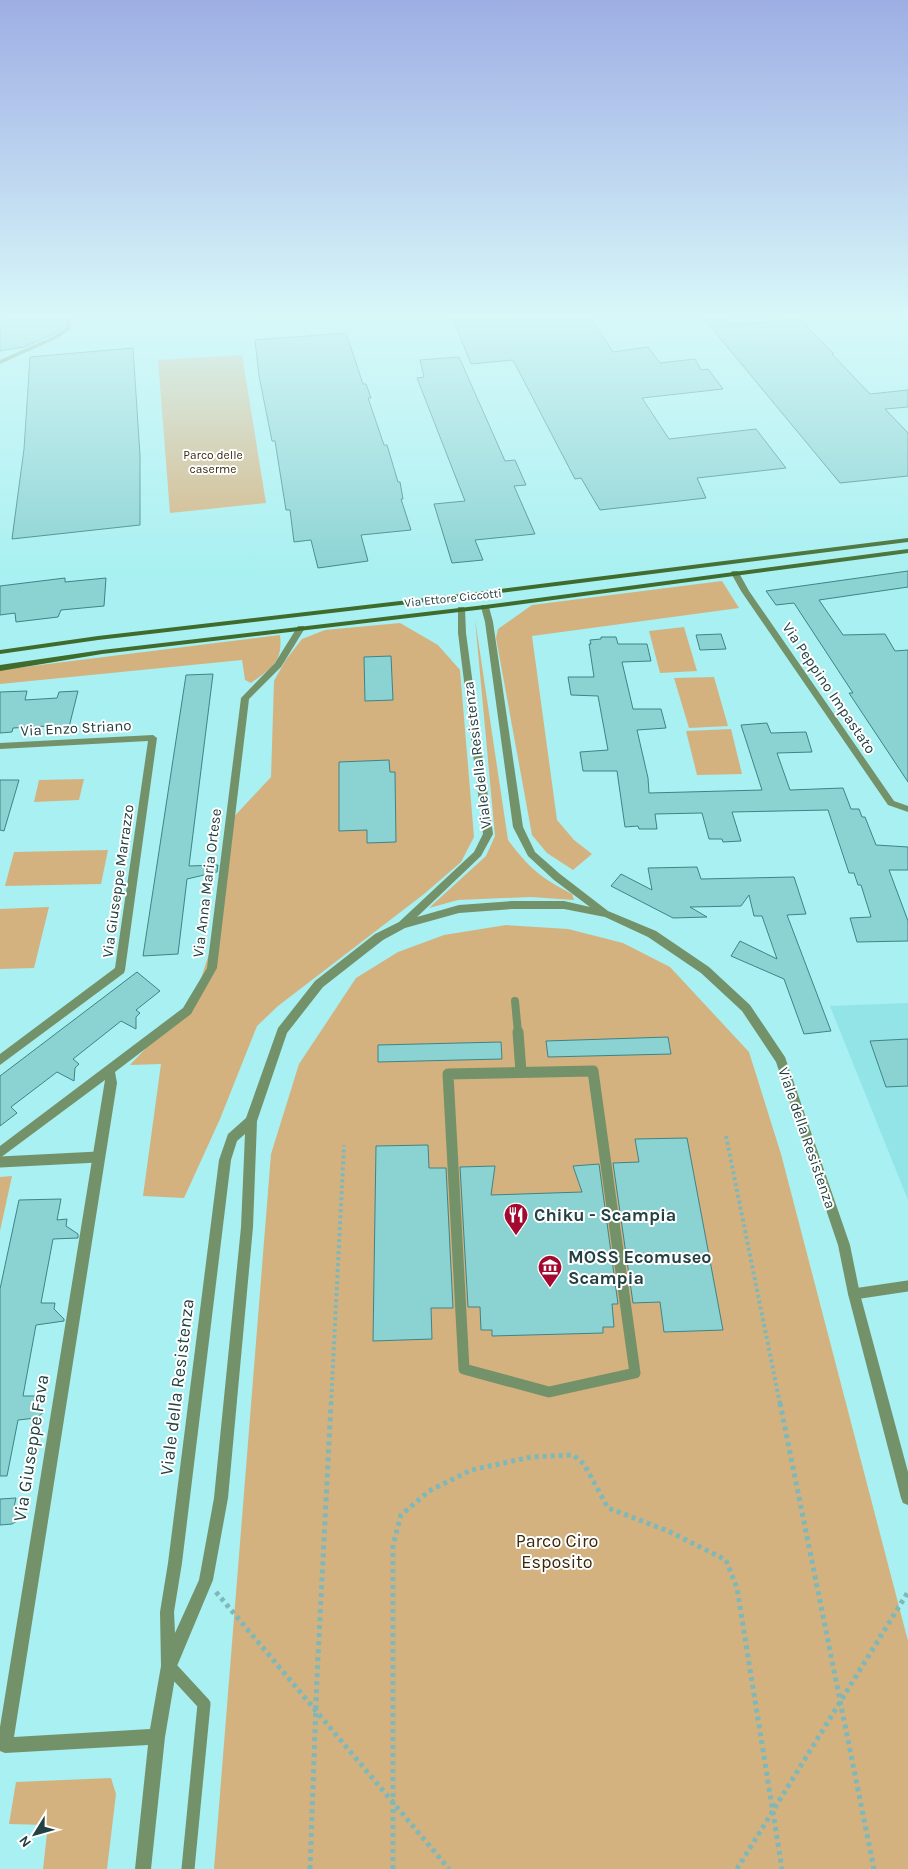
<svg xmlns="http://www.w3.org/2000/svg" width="908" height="1869" font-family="Karla,sans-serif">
	<rect width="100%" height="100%" fill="#a8f0f1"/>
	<!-- built -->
	<polygon fill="#92e4e6" points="908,1003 908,1200 830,1006"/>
	<!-- green -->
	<g fill="#d4b27f">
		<polygon points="242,355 266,503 170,513 158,360"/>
		<polygon points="722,581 739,608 532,636 557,820 574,840 592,854 573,870 547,853 532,835 496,638 498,629 532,605"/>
		<path d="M475,619L508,840C529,868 541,878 572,894L574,900L531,897L458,900L429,908L486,856L495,836Z"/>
		<polygon points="400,623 438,645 460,670 474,837 461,862 424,894 278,1006 257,1026 220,1119 184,1198 143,1196 161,1064 130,1065 195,997 217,929 229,822 271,777 274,681 285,661 302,639 325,630"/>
		<polygon points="684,627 697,671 660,673 649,631"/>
		<path d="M280,635C283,663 271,668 251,683L245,680L242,660L0,684V670Z"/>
		<polygon points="714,677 728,726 689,728 674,678"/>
		<polygon points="731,729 742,774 697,775 686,731"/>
		<polygon points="84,779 79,800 34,802 39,780"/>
		<polygon points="108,850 101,884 5,886 14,852"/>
		<polygon points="49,907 34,968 0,969 0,909"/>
		<polygon points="506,925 568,929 623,943 670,967 749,1052 781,1154 908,1641 908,1869 214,1869 271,1154 299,1064 356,978 398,952 444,935"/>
		<polygon points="12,1176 0,1231 0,1177"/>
		<polygon points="111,1778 116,1794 107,1869 43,1869 48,1825 9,1824 16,1782"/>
	</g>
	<!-- building -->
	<g fill="#8bd2d3" stroke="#3e8486">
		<polygon points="39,314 62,314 63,322 61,329 53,334 24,347 0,351 0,321 14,320 15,316"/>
		<polygon points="451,314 465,314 468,320 536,314 588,314 613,352 648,347 660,363 695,359 701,370 708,369 723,389 642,398 669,439 756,429 786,468 697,478 706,498 600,510 581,478 575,479 513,360 471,364"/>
		<polygon points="700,314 721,314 731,325 799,319 834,354 832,354 870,394 908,390 908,407 885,409 908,433 908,476 840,483"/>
		<polygon points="346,333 363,384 366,384 371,398 368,398 384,445 387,445 398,482 400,482 403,499 401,499 411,530 361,535 368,561 318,568 311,540 294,542 290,510 286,510 275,441 272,441 259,376 255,340"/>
		<polygon points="133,348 140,455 140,525 12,539 24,449 30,357"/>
		<polygon points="459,357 505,461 515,460 526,485 514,486 535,534 475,540 483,560 452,563 434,504 465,501 417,378 424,377 420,360"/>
		<polygon points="908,571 908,587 819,600 843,635 885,634 895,651 908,650 908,782 849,693 853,693 794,603 776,605 766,591"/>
		<polygon points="65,578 65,582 106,578 104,606 61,610 58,617 16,622 15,613 0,615 0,586"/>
		<polygon points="721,634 726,649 700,650 696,635"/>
		<polygon points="601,637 616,637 618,644 647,644 651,661 622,662 633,709 661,709 666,728 637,730 648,778 649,793 762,790 741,725 767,723 771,733 806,732 812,752 777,753 790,790 843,788 851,809 859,809 862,817 865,817 876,845 908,847 908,870 889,870 908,921 908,941 857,942 850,918 871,917 861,885 858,885 854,873 849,873 828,810 732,812 741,841 723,842 722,839 709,839 702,813 655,814 657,829 639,829 638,826 625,827 617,771 583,771 580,752 608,750 598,696 571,695 568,677 594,677 589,644 591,644 590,640 601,639"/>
		<polygon points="391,656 393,700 365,701 364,657"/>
		<polygon points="213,674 189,866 218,865 217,872 187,879 178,954 143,956 186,675"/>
		<polygon points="27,691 25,700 57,698 59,692 78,691 68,731 52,732 53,727 47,726 13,728 12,732 0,733 0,692"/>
		<polygon points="389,760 390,772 395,772 396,842 367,843 367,830 339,831 339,762"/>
		<polygon points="0,780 19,780 4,831 0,830"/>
		<polygon points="697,867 701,879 794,877 806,914 787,915 831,1031 804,1034 784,979 731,956 740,941 777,959 762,916 754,916 749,895 741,906 690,907 707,917 673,918 611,886 621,874 652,890 648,868"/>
		<polygon points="137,972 160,991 136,1010 140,1013 136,1017 136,1029 121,1021 73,1059 79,1064 75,1068 74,1081 57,1072 11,1107 17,1113 0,1126 0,1076"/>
		<polygon points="668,1037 671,1054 548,1057 546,1041"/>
		<polygon points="908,1039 908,1086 886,1087 870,1041"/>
		<polygon points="501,1042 502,1059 378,1062 378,1045"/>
		<polygon points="687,1138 723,1330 664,1332 660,1302 633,1303 613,1163 639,1162 635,1139"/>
		<polygon points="428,1145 429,1168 446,1168 453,1308 431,1308 432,1339 373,1341 376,1146"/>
		<polygon points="599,1164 618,1304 612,1304 614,1327 603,1327 603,1333 492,1336 492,1330 481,1330 480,1307 468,1307 460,1167 495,1166 491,1195 582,1192 573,1166"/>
		<polygon points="61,1199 57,1220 67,1219 66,1226 78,1234 78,1238 53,1239 41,1303 55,1303 54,1309 64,1319 64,1321 36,1325 23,1396 35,1396 34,1403 44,1412 36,1418 18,1420 7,1476 0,1476 0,1289 19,1200"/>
		<polygon points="16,1498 14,1507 26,1516 12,1524 0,1525 0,1499"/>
	</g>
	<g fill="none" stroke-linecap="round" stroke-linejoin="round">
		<!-- path-far1 -->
		<g stroke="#7eb8b9" stroke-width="4" stroke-dasharray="3 3" stroke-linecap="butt">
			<polyline points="726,1136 780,1404"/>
			<polyline points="331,1404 344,1145"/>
		</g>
		<!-- path -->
		<g stroke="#7eb8b9" stroke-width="5" stroke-dasharray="4 4" stroke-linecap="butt">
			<polyline points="780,1403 874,1869"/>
			<polyline points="216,1592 449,1869"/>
			<polyline points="310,1869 317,1677 331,1403"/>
			<polyline points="393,1869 393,1545 401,1515 429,1491 471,1470 531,1457 573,1455 584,1464 608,1508 668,1531 726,1560 737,1588 782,1869"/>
			<polyline points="737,1869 908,1592"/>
		</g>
		<!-- lane-far2 -->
		<polyline stroke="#749269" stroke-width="8" points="515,1001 518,1033"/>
		<!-- lane-far1 -->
		<g stroke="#749269" stroke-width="11">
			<polyline points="518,1032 521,1072"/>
			<polygon points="593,1071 635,1373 549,1392 464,1369 448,1074"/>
			<polyline points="0,1162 98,1157"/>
			<polyline points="854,1294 908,1286"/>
		</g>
		<!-- lane -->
		<polyline stroke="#749269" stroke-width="13" points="169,1666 204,1704 188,1869"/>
		<!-- street -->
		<g fill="#749269" fill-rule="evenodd">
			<polygon points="64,314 70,314 71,329 58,338 0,364 0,360 54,336 66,327"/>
			<polygon points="732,571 738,571 749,591 894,801 908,806 908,812 888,805 741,591 731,573"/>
			<path d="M482,605H485L489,607L493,622L523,827L535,852L560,874L608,911L656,931L709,967L750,1005L785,1057L850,1245L860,1294L908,1472V1505L903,1503L901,1498L848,1294L838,1245L776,1062L742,1011L701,973L648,937L605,917L564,909H512L459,913L405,928L383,940L323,987L287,1033L257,1121L253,1227L228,1498L213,1580L177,1666L165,1737L151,1869H135L148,1745L5,1753L0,1751V1727L105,1080L0,1158V1146L183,1008L207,968L241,698L275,663L298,626H304L305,628L281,667L249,699L217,968L191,1014L115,1072L117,1083L14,1737L150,1729L161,1666L160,1612L168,1563L219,1160L228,1134L246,1118L278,1028L315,981L375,934L399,922L474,852L483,834L458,633V607H464L465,609L466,633L493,834L481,856L417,917L459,905L512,901H564L590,907L554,880L528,856L513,827L485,622L481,607ZM245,1134L241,1227L214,1498L199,1580L175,1633L174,1612L182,1563L231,1160L237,1141Z"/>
			<polygon points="153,735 157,738 125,970 124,973 0,1065 0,1054 115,968 148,741 0,749 0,743"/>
		</g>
		<!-- secondary -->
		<g fill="#3f6b2d" fill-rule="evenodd">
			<polygon points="908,538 908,542 469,597 98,640 0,654 0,650 98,636 469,593"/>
			<polygon points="908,549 908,553 485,609 102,654 0,671 0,665 102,650 485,605"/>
		</g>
	</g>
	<!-- sky -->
	<linearGradient id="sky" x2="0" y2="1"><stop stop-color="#9eaee4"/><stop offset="0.55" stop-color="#d8f8f9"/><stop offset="1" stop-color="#d8f8f9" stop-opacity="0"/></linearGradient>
	<rect width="908" height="576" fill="url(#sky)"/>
	<!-- icons -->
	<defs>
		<symbol id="restaurant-pin" viewBox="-11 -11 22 30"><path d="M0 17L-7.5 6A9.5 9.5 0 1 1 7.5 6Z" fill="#a40830" stroke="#fff"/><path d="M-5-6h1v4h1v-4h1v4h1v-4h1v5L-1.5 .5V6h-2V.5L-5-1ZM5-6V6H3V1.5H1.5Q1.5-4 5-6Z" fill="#fff"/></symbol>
		<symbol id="museum-pin" viewBox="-11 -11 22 30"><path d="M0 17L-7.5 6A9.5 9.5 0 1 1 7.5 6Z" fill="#a40830" stroke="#fff"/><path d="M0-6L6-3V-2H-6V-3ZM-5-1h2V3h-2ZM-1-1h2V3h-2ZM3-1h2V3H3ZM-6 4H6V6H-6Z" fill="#fff"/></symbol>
	</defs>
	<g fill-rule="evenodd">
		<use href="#restaurant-pin" x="502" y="1201" width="28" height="38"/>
		<use href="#museum-pin" x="536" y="1253" width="28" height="38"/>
	</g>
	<g text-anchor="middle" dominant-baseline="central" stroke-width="4" stroke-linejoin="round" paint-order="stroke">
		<!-- far-park labels -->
		<g font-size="12" fill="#39280b" stroke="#fff">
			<text x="213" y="455">Parco delle<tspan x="213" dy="14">caserme</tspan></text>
		</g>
		<!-- far-street labels -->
		<g font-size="12" fill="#234142" stroke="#fff">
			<text transform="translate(453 598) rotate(-6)">Via Ettore Ciccotti</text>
		</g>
		<!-- street labels -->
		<g font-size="15" fill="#234142" stroke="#fff">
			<text transform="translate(829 688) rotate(56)">Via Peppino Impastato</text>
			<text transform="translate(76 728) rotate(-3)">Via Enzo Striano</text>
			<text transform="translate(477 755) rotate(-97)">Viale della Resistenza</text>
			<text transform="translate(118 881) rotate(-82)">Via Giuseppe Marrazzo</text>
			<text transform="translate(207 883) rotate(-83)">Via Anna Maria Ortese</text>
			<text transform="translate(807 1138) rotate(71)">Viale della Resistenza</text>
		</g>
		<!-- near-poi labels -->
		<g font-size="18" font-weight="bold" fill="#234142" stroke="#fff" text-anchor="start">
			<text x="534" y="1215">Chiku - Scampia</text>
			<text x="568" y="1257">MOSS Ecomuseo<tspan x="568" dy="21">Scampia</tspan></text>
		</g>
		<!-- near-street labels -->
		<g font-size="18" fill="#234142" stroke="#fff">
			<text transform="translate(177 1387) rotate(-83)">Viale della Resistenza</text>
			<text transform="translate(31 1448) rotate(-81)">Via Giuseppe Fava</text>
		</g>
		<!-- near-park labels -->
		<g font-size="18" fill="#39280b" stroke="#fff">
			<text x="557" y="1541">Parco Ciro<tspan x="557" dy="21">Esposito</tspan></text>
		</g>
	</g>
	<!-- north arrow -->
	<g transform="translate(35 1834) rotate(233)" stroke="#ffffff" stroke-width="4" paint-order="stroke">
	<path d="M0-4L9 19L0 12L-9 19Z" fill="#234142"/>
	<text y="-8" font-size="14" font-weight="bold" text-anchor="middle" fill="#234142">N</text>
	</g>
</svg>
